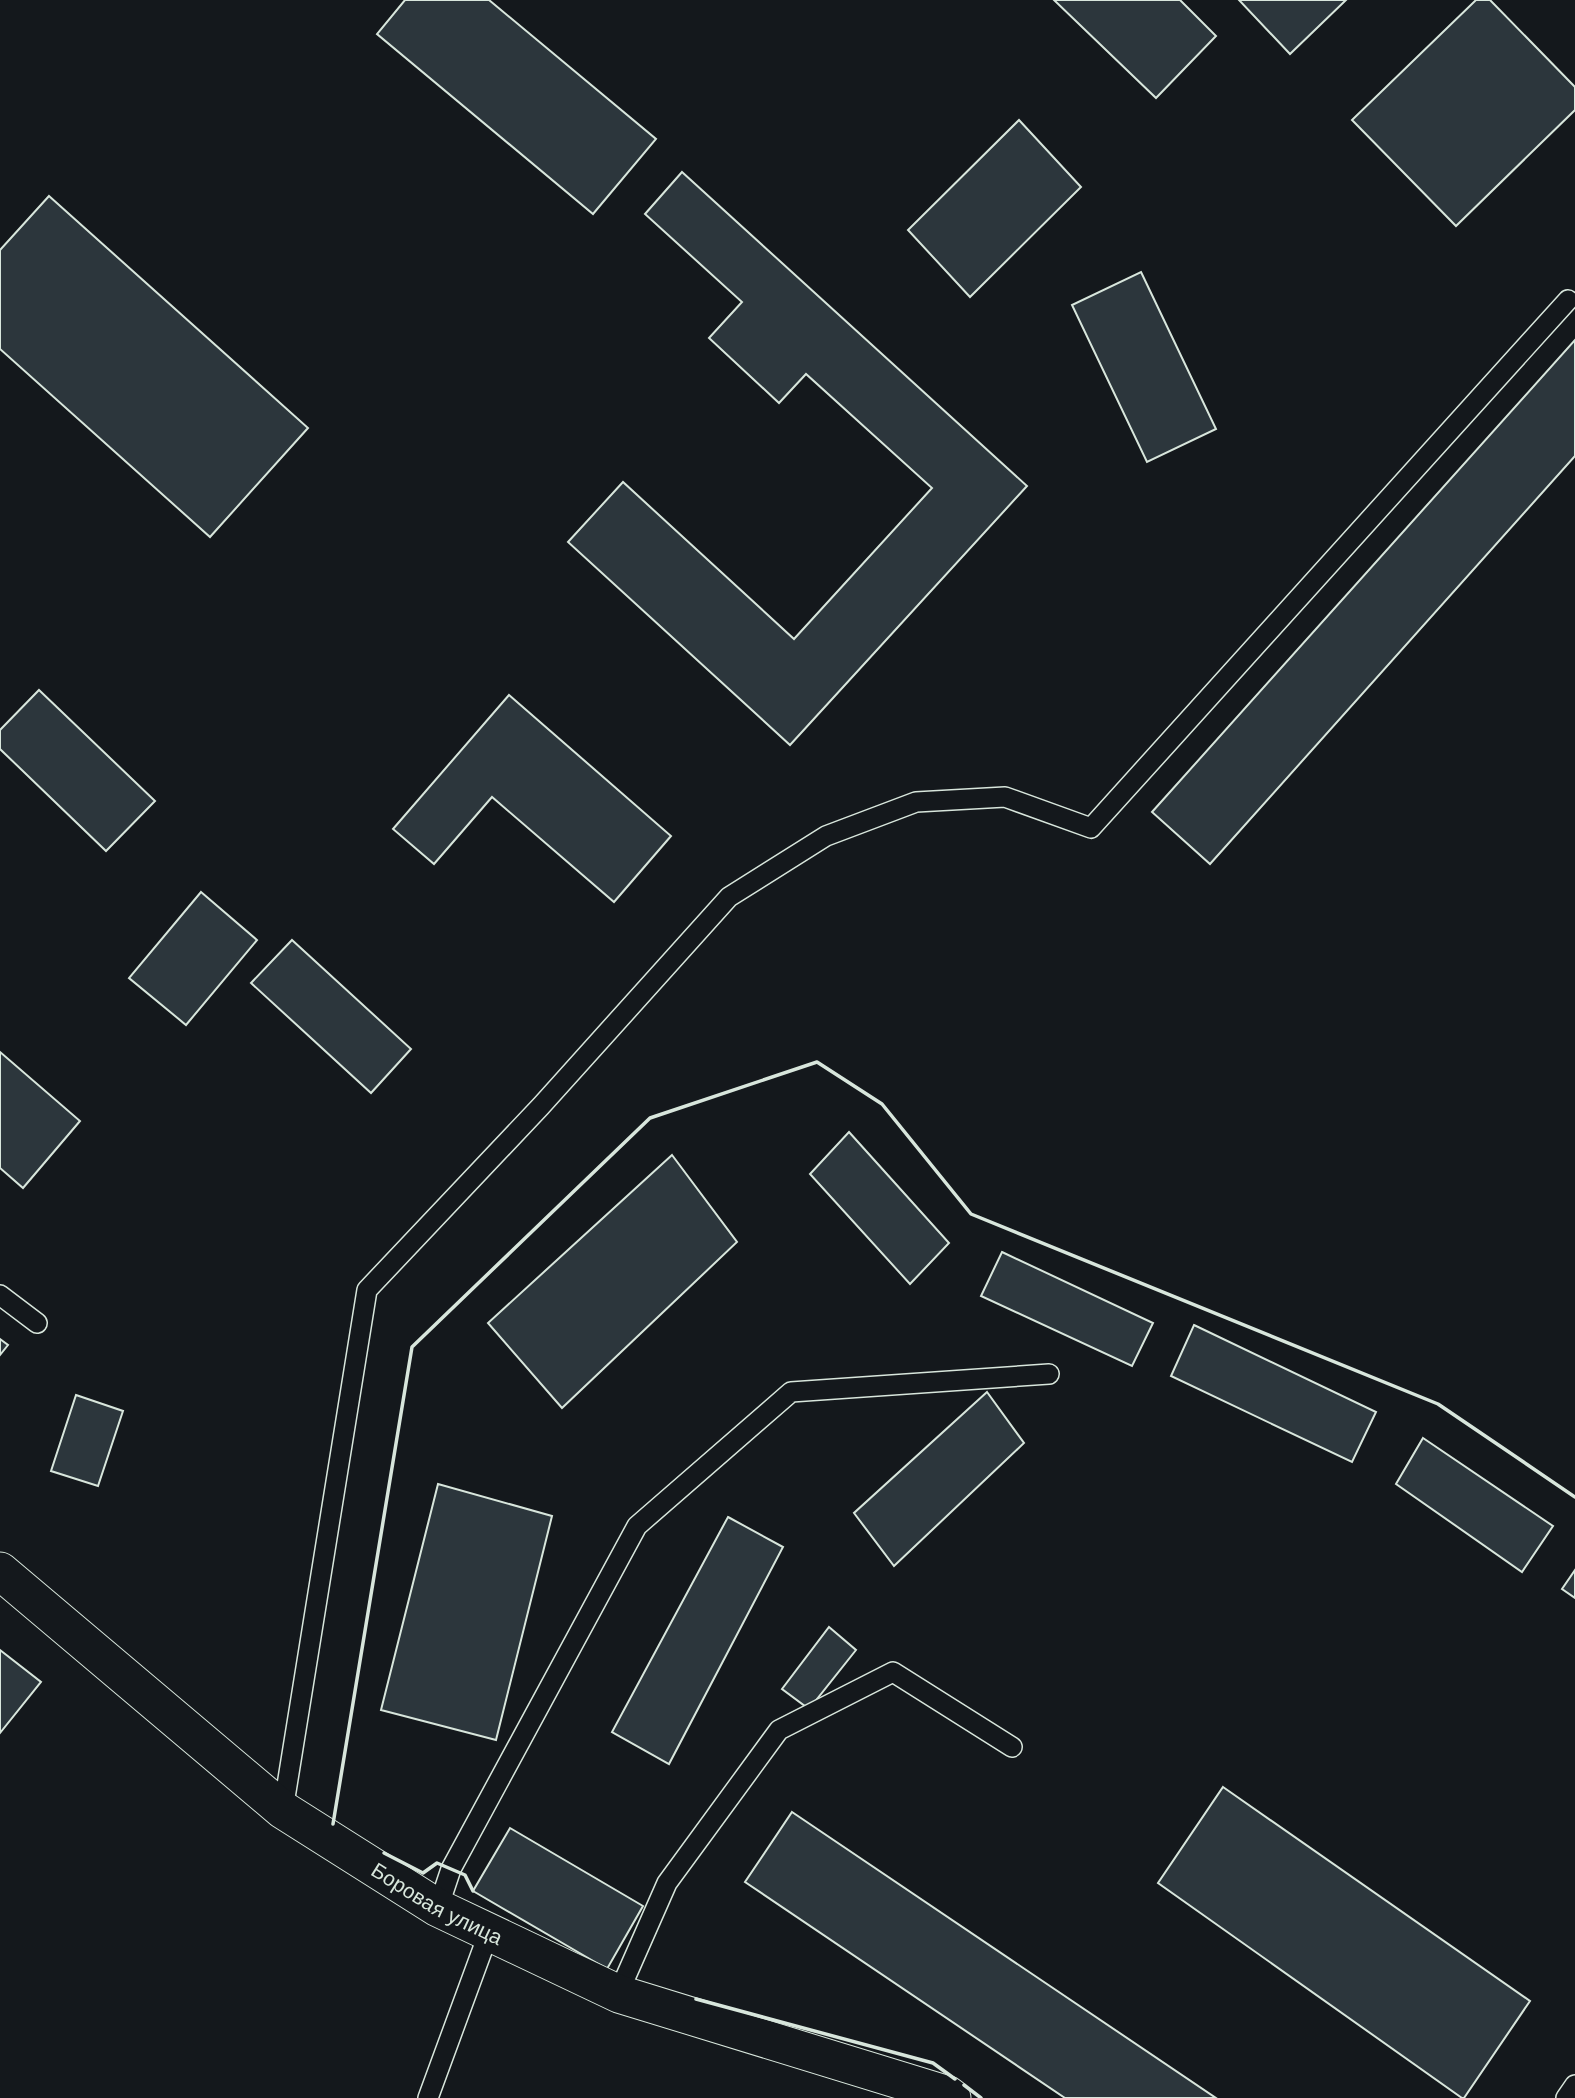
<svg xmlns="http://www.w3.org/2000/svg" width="1575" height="2098" font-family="Arial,sans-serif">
	<rect width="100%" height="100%" fill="#14181c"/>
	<!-- building -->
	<g fill="#2c363c" stroke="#d8e6dc" stroke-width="2">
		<polygon points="405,0 489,0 656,139 593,214 377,34"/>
		<polygon points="1054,0 1180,0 1216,36 1156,98"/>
		<polygon points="1239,0 1346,0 1290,54"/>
		<polygon points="1476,0 1490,0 1575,87 1575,110 1456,226 1352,120"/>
		<polygon points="1019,120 1081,187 970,297 908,230"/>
		<polygon points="682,172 1027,486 790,745 568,542 623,482 794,639 932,488 806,374 779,403 709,338 742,302 645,214"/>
		<polygon points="49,196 308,428 210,537 0,349 0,250"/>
		<polygon points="1141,272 1216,429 1147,462 1072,305"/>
		<polygon points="1575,340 1575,456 1210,864 1152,812"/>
		<polygon points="39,690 155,801 106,851 0,749 0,730"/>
		<polygon points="509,695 671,836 614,902 492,797 434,864 393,829"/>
		<polygon points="201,892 257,940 186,1025 129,978"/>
		<polygon points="292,940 411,1049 371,1093 251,983"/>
		<polygon points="0,1052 80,1121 23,1188 0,1168"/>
		<polygon points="849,1132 949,1243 910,1284 810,1174"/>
		<polygon points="672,1155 737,1242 562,1408 488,1323"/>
		<polygon points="1002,1252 1153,1323 1132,1366 981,1296"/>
		<polygon points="1194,1325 1376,1412 1352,1462 1171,1376"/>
		<polygon points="0,1339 8,1345 0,1355"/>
		<polygon points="987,1392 1024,1443 894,1566 854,1513"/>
		<polygon points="76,1395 123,1411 98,1486 51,1471"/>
		<polygon points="1423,1438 1553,1526 1522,1572 1396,1484"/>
		<polygon points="438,1484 552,1516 496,1740 381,1710"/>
		<polygon points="728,1517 783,1547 669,1764 612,1732"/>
		<polygon points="1575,1570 1575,1598 1562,1589"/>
		<polygon points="829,1627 856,1650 809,1709 782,1689"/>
		<polygon points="0,1650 41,1682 0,1733"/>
		<polygon points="1223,1787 1530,2001 1464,2098 1462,2098 1158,1883"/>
		<polygon points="792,1812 1216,2098 1065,2098 745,1882"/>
		<polygon points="510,1828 643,1906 607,1969 473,1891"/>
	</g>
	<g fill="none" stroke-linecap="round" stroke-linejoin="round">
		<defs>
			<g id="service">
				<polyline points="0,1295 37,1323"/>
				<polyline points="283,1810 367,1290 541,1106 729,897 826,836 916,802 1005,797 1091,828 1568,300"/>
				<polyline points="438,1908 451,1869 637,1526 791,1392 1049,1374"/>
				<polyline points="619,1994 626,1976 667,1883 779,1730 893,1672 1012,1747"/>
				<polyline points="428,2098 489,1932"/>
				<polyline points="1566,2098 1575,2085"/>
			</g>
			<g id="minor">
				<path id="s1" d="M0,1571L283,1810L438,1908L619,1994L948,2095L952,2098"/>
			</g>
		</defs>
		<!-- service casing -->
		<use href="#service" stroke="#d8e6dc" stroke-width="22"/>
		<!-- minor casing -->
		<use href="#minor" stroke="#d8e6dc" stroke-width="39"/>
		<!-- service -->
		<use href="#service" stroke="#14181c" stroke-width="19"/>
		<!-- minor -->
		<use href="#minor" stroke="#14181c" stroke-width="37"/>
		<!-- wall -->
		<g stroke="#d8e6dc" stroke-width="3.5">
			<polyline points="333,1824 412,1347 650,1118 817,1062 882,1104 971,1214 1438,1404 1575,1497"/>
			<polyline points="384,1853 423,1873 437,1863 465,1875 473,1891"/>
			<polyline points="696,1999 933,2063 955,2079"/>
			<polyline points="964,2085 981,2098"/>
		</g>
	</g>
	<g text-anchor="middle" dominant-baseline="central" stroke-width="5" stroke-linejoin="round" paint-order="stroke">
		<!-- street labels -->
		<g font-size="21" fill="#d8e6dc" stroke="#14181c">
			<text stroke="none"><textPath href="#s1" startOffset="551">Боровая улица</textPath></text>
		</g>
	</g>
</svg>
